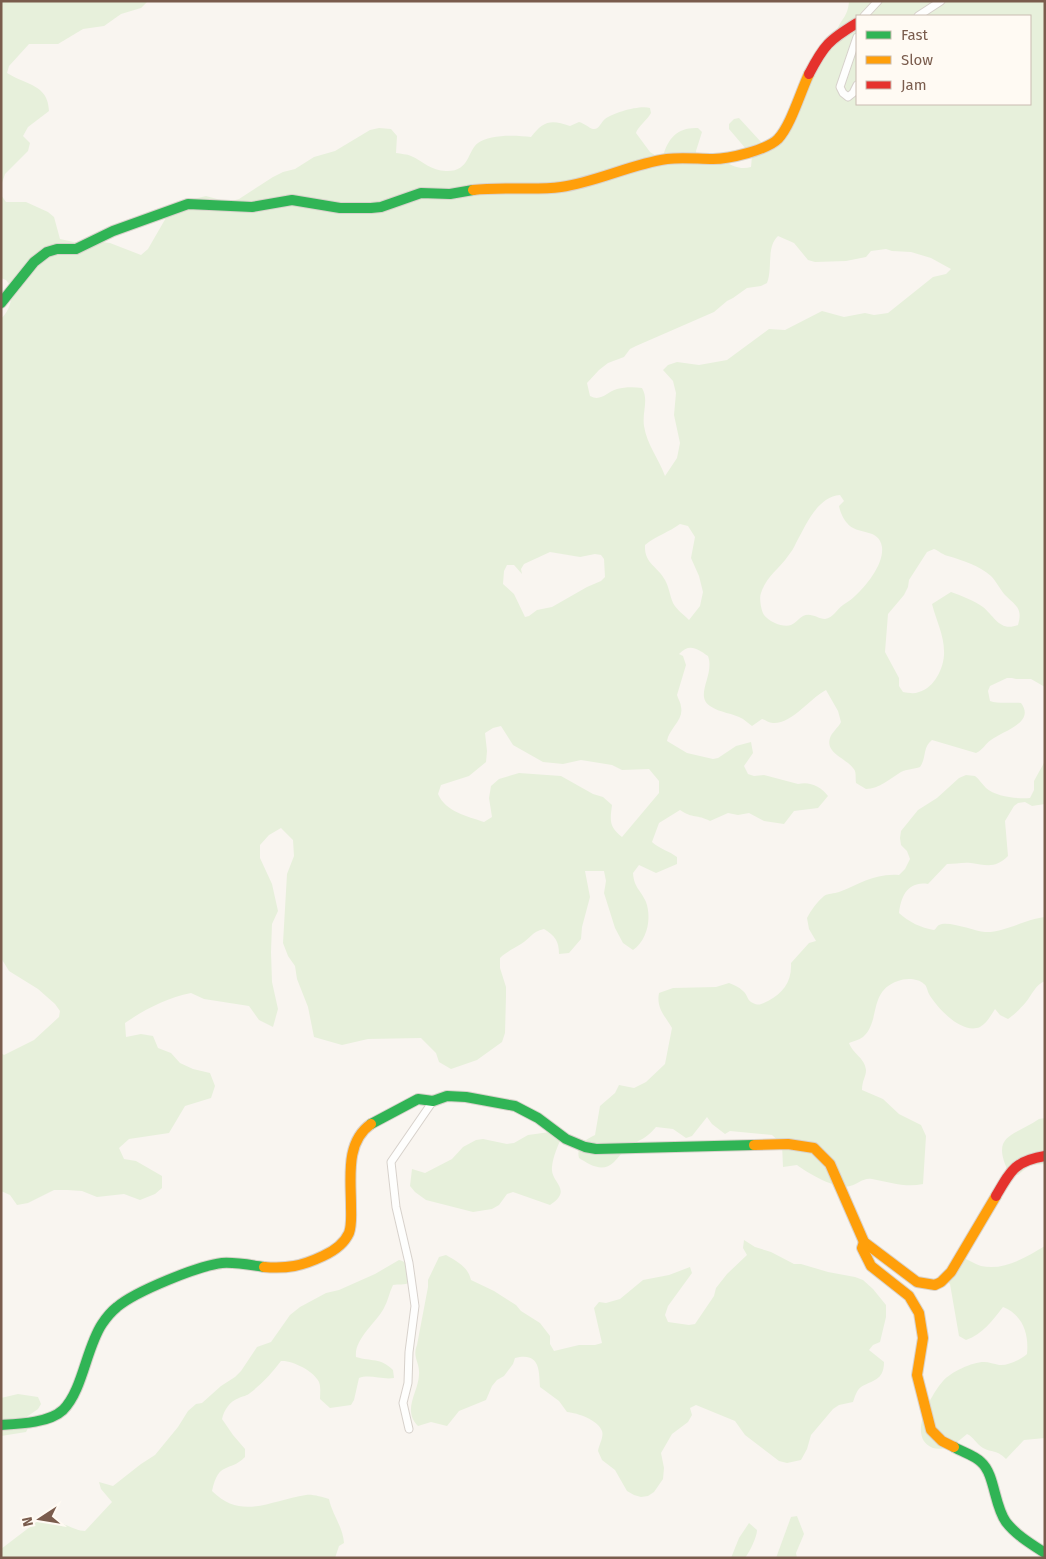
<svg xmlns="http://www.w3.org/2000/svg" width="1046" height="1559" font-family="'Fira Sans',sans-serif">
	<rect width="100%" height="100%" fill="#f9f5f0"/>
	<!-- green -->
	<g fill="#e7f0db" fill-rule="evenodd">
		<path d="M1,1H148L141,8L121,14L104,26L83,29L58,44H29L9,66L7,73C26,85 48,84 49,111L28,127L23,136L30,143L28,151L5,174L1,186Z"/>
		<path d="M849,1H1045V687L1031,679H1016L1012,678H1007L990,686L988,691L990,701C998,704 1011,702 1021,703C1036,723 1002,731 991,740C985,744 983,750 976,753L932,740C922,748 927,757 920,767C914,769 907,769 901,772C891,778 879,789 866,789L856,783C855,777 857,772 853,768C846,758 825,753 830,738C832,732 838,728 841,722L838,711L826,690C810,698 792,724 773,723C769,723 766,720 762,719L752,726C749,724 746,721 743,719C733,713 720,713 710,706C694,695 715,675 708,656C697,648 689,643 679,654L683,656L686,665L677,695C678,699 681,703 681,707C684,720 669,728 667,741L687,753L713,759L718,758L736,746L751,742L753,753L744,766L748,774L754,776L764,775L798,784C809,781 821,786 828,796L818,808L794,811L784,824L764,821L749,813L738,815L728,813L710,821C697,814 693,819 680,810L659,823L652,842C660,849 669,851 677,857V864L656,873L639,865L633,873C634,888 641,890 646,902C652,919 647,940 633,950L623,943L615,928L604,893L606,881L604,871H585L590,897L582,927L581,939L569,953L559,954C559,941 555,936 544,929C531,932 531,938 521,944C513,949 506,952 500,958V968L506,987V996L505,1033L502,1042L477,1060L451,1069L439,1062L436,1053L421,1038L368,1039L342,1045L314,1037L308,1007L297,979L295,966L288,956L283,943L287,874L294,856L293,840L281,828L269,835L260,845V858L272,884L278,911L272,924L271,952L272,982L278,1009L273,1027L259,1020L249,1006L204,999L191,993C167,998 145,1009 125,1023L126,1037L141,1034L153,1036L158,1048L171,1053L180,1063L193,1069L210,1073L215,1086L211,1098L185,1106L169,1133L129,1139L119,1148L124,1159L136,1161L162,1176V1188L155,1194L140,1200L124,1194L97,1197L82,1191L67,1190H54L28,1203L17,1205L10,1195L1,1191V1053L4,1055L34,1040L59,1017L60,1011L55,1004L38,989L9,971L1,958V319C10,310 11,301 13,289L6,280L1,278V195L6,202H26L48,212L54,217L60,239L83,244L95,241L110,243L141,255L148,249L167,216L190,200L206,196L228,202L239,199L273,177L283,172L295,169L314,157L335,151L370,130L379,128L391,129L397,136L396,153C401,154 407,154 411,156C423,161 431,171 446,171C470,172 467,151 478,143C489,134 517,135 531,137C543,121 551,119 570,126L579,122C584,123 589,128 593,129C599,130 601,122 605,119C613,113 639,105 650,108L651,113C647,120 637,128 636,133L650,152L658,157L663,156C668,138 678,127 698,128L702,132L696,151L697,156C706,158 716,158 725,162C733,166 741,170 751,167L752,156L729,129V124L734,119L739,118L761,142L770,148L790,124L795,122L800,112V105L815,70L837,31C840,19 848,18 849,1ZM857,16H1030V104H857ZM778,236L794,243L808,260L815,262L846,261L866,257L871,251L886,249L892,251L911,252L931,258L951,269L946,274L933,277L888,313L874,315L865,313L844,317L822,311L785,330L769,329L727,360L699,365L677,362L668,365L663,370L673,381L676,393L674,415L680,443L677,458L665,476C659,459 647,445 644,426C642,412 649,400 642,388C633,387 625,387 617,389C607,392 601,402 590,396L587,383L599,370L608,363L624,357L630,349L636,346L714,312L727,301L733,298L747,288L761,286L767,283C773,268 766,247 778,236ZM840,495L844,501L839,506C840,511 843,519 847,523C857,536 879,527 882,547C884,564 867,585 855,596C851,600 847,602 843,605C837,609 833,618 825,619C818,619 811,612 803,616C799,618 796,623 791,625C784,628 769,622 764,615C761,610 759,598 761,593C766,577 779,569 788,556C791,552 794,548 796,543C806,525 817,497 840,495ZM680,524L688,526L695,537L691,558L699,576L703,592L700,606L689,620C684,615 676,609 673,603C670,596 669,587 665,580C658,566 644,564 645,545C656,536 669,532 680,524ZM934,549C939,551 943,555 948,556C962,560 980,566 991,576C996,581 1000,589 1005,595C1016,606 1023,608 1018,625C1000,632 995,617 983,607C973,600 962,596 951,592L932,604C936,620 944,635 944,651C945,666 935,688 919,692C914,694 909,693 903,692L899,686V678L885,652L888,614L904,595L908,587L909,580L927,552ZM550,552L580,557L595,554L601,555L604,559L605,577L601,581L587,587L552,607L537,610L529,616L525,617L514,594L503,584L504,571L507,565H514L522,574L521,569L524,564ZM501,726L513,745L543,762L563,764L581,760L612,765L622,770L649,769L659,781V793L622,837C609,827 610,821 612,805L603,797L593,794L561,776L519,773L499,779L491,786L489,798L492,817L484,822C467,816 446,812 438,794L441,785L469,776L486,762L487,751L485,733L493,728Z"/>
		<path d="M1045,761V804L1032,806L1025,802L1018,803L1014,806L1005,821L1008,856C995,869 986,865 971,863C963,862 955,864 947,864L928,884C908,881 901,896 899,913C909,922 921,928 934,930C935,930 938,925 939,925C948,920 974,931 985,932C1003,933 1026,919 1045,917V981C1035,985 1032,995 1026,1002C1020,1009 1015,1014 1008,1019L1000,1015L995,1009C991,1015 987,1023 980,1027C962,1035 937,1008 929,994C927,990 927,986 924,984C918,978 905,978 898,981C868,991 881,1021 863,1037C859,1040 853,1041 849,1043C853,1054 865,1058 866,1070C866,1077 862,1080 862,1090L883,1099L899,1114L921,1125L926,1136L923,1184C906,1188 889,1182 872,1179C864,1177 858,1184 850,1186C836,1190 808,1173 797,1165L783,1167L782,1144L772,1135L730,1131L725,1134L712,1124L707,1117L692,1136L686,1138L673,1129L656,1127C645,1140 640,1139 628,1147C622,1152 619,1157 614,1162C603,1173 590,1165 579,1158C576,1146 584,1140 595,1135L600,1106L615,1093L619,1085L634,1088L646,1082L665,1064L672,1028C665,1016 656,1008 659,993L673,988L716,987L729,983C734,985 739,987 743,991C748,995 747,1001 753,1003C759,1006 762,1004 768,1001C783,993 792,982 791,963L809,943L816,941L809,929L807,918C811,910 817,902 824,896C828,893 834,894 839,892C860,884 875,873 899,875L905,869L910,859L907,851L901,845L900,838L901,831L918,810L937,798L959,778L966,775L975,776C979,779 982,784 986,788C996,797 1018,799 1030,798L1034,790V781Z"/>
		<path d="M1045,1118V1164L1030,1165L1018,1175L1009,1173C990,1134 1013,1137 1039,1119Z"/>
		<path d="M550,1132L562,1136C558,1146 553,1156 552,1167C550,1183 574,1189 550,1205L513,1192L507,1194L499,1205L492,1209L473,1212L426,1200L415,1192L410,1186L412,1169L425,1173L452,1159L463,1147L476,1140L483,1139L507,1144L514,1143L528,1135Z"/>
		<path d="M744,1240L755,1247L771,1252L794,1264H801L828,1272L855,1277L863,1280L873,1289L886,1305V1317L880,1342L873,1345L869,1350L884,1362C884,1381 872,1380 861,1387C856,1391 855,1397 853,1402L839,1405L833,1409L811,1435L807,1449L801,1460L787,1463L779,1461L745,1435L735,1421L696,1405L690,1408L692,1415L688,1422L672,1434L661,1453L664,1468L663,1479L654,1492L648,1496L641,1497L634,1495L627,1491L615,1470L602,1460L598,1451C599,1445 604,1437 602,1431C598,1420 578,1413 567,1412L559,1401L540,1387C539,1370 540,1352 515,1358L513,1364L504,1376L497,1380L492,1386L486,1400L459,1411L447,1426L431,1422L418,1426C402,1410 418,1393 419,1375C420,1362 412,1358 417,1345L428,1287V1280L439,1257L446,1255C458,1262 468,1267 471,1280L494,1291L516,1305L521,1311L540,1323L550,1336V1344L554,1351L579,1345H595L602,1343L594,1308L599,1302L606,1303L620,1299L643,1280L669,1275L690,1267L692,1273L668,1306L665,1315L668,1322L689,1325L695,1324L714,1296L716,1288L727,1274L747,1255L743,1248Z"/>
		<path d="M1045,1246V1438L1024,1440L1006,1459C996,1449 992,1453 983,1448C976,1444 974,1437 967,1434C963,1437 959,1441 955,1444C950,1448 939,1450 933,1448C906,1438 931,1395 943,1381C951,1372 972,1362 984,1362C989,1362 994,1364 999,1365C1008,1366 1020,1360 1027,1354C1029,1334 1023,1315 1003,1307C992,1321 983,1334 966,1340L959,1336L950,1284L944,1278L963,1258C969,1260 975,1264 981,1266C1005,1271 1026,1257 1045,1246Z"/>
		<path d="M399,1260C408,1262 424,1277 409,1283C405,1285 398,1284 393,1285C389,1293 388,1301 384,1308C376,1323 354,1339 356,1357C372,1362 380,1357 393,1370L394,1378C382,1380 370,1374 359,1378L354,1400L351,1405L330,1408L320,1399C320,1394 321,1387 319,1382C314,1371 292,1360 281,1361C272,1373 262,1384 250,1393C247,1396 243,1396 239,1398C230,1401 224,1410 222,1419L233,1435L245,1449V1457C229,1473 219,1460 212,1491C242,1521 271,1500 306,1495C312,1494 322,1497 329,1499C332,1514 343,1527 344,1543L339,1546L335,1558H1V1549L43,1517C57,1519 74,1531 85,1531L112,1502L101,1489L99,1482L113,1486L141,1464L155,1455L178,1427L188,1411L196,1404L202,1403L221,1386L235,1377L241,1371L257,1347L271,1342L290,1315L300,1307L326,1293L339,1290L375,1274Z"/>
		<polygon points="18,1394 38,1397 41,1404 38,1409 25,1418 29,1426 26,1432 1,1436 1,1398"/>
		<polygon points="797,1516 804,1534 796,1553 797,1558 776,1558 791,1517"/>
		<path d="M749,1523L757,1530C757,1537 750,1551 745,1558H731L739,1538Z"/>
	</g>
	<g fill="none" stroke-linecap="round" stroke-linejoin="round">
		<defs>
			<g id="street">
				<polyline points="864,16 878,1"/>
				<polyline points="918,16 941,1"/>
				<polyline points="857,37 840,87 843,93 848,97 853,93 857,85"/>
				<polyline points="409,1429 403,1403 408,1383 409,1352 415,1306 409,1263 396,1207 391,1162 433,1101"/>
			</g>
			<g id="fast">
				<polyline points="1,303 34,262 47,252 57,249 76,249 113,231 188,204 252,207 292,200 340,208 371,208 381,207 421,193 450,194 473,190"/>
				<polyline points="371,1124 418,1099 433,1101 447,1096 466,1097 515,1106 538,1118 566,1139 585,1147 596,1149 754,1145"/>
				<path d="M1,1425C19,1424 49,1423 63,1410C83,1390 86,1348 102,1324C106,1318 112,1311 117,1307C136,1291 198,1266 222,1263C235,1262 251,1265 264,1267"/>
				<path d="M954,1447C962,1452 974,1455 981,1462C995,1474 994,1506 1006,1522C1016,1535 1031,1544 1045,1553"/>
			</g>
			<g id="slow">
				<path d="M473,190C502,186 532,191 561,187C597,182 631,164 667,159C682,157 698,159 713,159C729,159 767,150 778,139C791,125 800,93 809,74"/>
				<polyline points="754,1145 788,1144 814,1148 830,1164 864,1242 917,1282 935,1285 941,1282 951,1272 996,1196"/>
				<polyline points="864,1242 862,1248 871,1266 909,1296 919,1313 923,1338 917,1375 931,1430 942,1441 954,1447"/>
				<path d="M264,1267C287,1269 302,1266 323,1256C334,1251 344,1244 349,1233C352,1225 351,1215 351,1206C351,1178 345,1142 371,1124"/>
			</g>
			<g id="jam">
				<path d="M809,74C824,45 829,40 857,23"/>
				<path d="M996,1196C1011,1170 1015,1161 1045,1156"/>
			</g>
		</defs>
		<!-- street casing -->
		<use href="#street" stroke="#d7d1cb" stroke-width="9"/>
		<!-- fast casing -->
		<use href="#fast" stroke="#d9d2cb" stroke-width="12"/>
		<!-- slow casing -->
		<use href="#slow" stroke="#d9d2cb" stroke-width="12"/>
		<!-- jam casing -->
		<use href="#jam" stroke="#d9d2cb" stroke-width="12"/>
		<!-- street -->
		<use href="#street" stroke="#fefefd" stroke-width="7"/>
		<!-- fast -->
		<use href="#fast" stroke="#30b455" stroke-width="10"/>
		<!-- slow -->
		<use href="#slow" stroke="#ff9f0a" stroke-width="10"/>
		<!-- jam -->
		<use href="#jam" stroke="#e5322d" stroke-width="10"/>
	</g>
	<!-- border -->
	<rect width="1046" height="1559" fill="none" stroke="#7a5c4d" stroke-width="5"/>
	<!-- legend -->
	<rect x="856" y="15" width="175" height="90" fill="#fffaf3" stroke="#cabbb1"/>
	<rect x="866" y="31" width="25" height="8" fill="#30b455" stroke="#cabbb1"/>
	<text x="901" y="40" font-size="15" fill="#7a5c4d">Fast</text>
	<rect x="866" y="56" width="25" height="8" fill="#ff9f0a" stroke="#cabbb1"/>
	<text x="901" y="65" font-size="15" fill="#7a5c4d">Slow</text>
	<rect x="866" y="81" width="25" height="8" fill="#e5322d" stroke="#cabbb1"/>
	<text x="901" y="90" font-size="15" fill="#7a5c4d">Jam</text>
	<!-- north arrow -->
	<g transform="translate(40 1519) rotate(258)" stroke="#fffaf3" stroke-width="4" paint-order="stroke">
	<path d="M0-4L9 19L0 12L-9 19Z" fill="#7a5c4d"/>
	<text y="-8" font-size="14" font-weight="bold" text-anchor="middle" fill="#7a5c4d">N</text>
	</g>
</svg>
